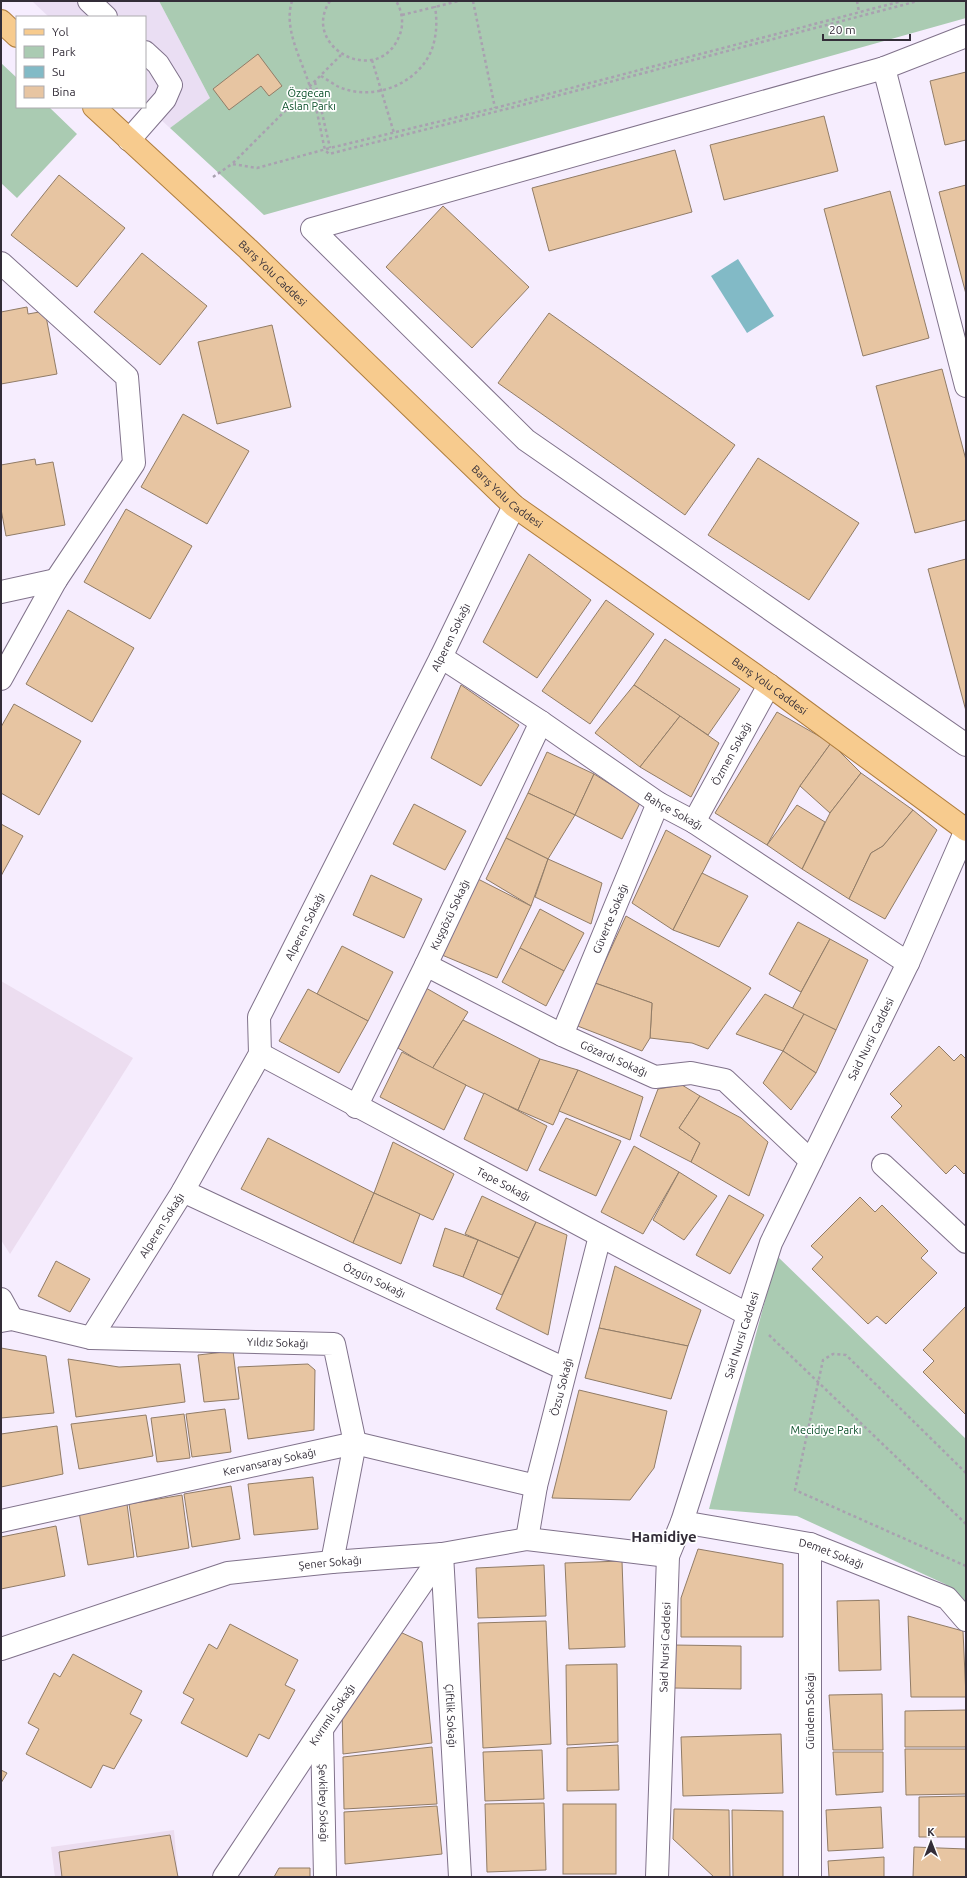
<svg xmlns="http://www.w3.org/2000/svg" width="967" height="1878" font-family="Ubuntu,sans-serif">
	<rect width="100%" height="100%" fill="#f6edfe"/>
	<!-- commercial -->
	<polygon fill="#eadef3" points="32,1 159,1 210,98 170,128 145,105 145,17 49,17"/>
	<!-- education -->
	<g fill="#ecddf0">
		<polygon points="1,981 133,1058 10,1254 1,1240"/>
		<polygon points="174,1830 178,1877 55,1877 51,1847"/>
	</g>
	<!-- green -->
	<g fill="#aacbb2">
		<polygon points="159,1 966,1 966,18 264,215 170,128 210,98"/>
		<polygon points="1,63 17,78 17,107 49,107 77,134 17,198 1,183"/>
		<polygon points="777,1256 966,1439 966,1605 945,1584 797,1516 709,1509"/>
	</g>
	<!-- water -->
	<polygon fill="#82bac6" points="738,259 774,316 747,333 711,276"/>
	<!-- building -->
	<g fill="#e7c5a2" stroke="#917c67">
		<polygon points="258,54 282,86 269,96 261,86 229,110 213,89"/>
		<polygon points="966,72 966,140 945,145 930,81"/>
		<polygon points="824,116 838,171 724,200 710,145"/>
		<polygon points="675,150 692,212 549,251 532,188"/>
		<polygon points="59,175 125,228 77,287 11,235"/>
		<polygon points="966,185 966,294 939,192"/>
		<polygon points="890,191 929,338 863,356 824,209"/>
		<polygon points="443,206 529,287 472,348 386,267"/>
		<polygon points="142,253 207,306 160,365 94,312"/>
		<polygon points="27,307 28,314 45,311 57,374 1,384 1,312"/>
		<polygon points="549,313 735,445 685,515 498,383"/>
		<polygon points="272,325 291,407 217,424 198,342"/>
		<polygon points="942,369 966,460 966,520 915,533 876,386"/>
		<polygon points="183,414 249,451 207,524 141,487"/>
		<polygon points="758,458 859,523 809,600 708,535"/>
		<polygon points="35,459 36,465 53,462 65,525 6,536 1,509 1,465"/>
		<polygon points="126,509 192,546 150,619 84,582"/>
		<polygon points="529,554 591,600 537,678 483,642"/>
		<polygon points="966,559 966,711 928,569"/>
		<polygon points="606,600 654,634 590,724 542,691"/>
		<polygon points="68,610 134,648 92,722 26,684"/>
		<polygon points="665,639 740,689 708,735 634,685"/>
		<polygon points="461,685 519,725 481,786 431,758"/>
		<polygon points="634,685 680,716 640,767 595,733"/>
		<polygon points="14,704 81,741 39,815 1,793 1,727"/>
		<polygon points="777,712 831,743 800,786 767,845 715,813"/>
		<polygon points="680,716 719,743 691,797 640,767"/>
		<polygon points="831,743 861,773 830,813 800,786"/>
		<polygon points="547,752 594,774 575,815 528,793"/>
		<polygon points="861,773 913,810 883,846 871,853 849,899 802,869 830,813"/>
		<polygon points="594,774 640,803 622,839 575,815"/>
		<polygon points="528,793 575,815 548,859 506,838"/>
		<polygon points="414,804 466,831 445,870 393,844"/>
		<polygon points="797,805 825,822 802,869 767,845"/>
		<polygon points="913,810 937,830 885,919 849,899 871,853 883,846"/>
		<polygon points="1,824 23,836 1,876"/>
		<polygon points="666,830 711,856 673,930 632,903"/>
		<polygon points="506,838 548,859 531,906 486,879"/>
		<polygon points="548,859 602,883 591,924 535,897"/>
		<polygon points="702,873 748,896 719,947 673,930"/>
		<polygon points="371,875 422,899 404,938 353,915"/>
		<polygon points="478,879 531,906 497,978 442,955"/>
		<polygon points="540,909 584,933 564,971 520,948"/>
		<polygon points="626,916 751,988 708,1049 692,1043 650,1038 652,1003 595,983"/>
		<polygon points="798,922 830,939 801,992 769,974"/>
		<polygon points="830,939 868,960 836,1030 792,1009"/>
		<polygon points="342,946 393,972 368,1021 317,994"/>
		<polygon points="520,948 564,971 546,1006 502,982"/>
		<polygon points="595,983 652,1003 650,1038 642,1051 575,1025"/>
		<polygon points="426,988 468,1012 432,1069 398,1048"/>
		<polygon points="308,989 368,1021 339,1073 279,1041"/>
		<polygon points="765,994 804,1014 783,1051 736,1034"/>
		<polygon points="804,1014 836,1030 816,1073 783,1051"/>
		<polygon points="463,1020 540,1059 518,1110 432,1069"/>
		<polygon points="939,1046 954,1061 961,1054 966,1059 966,1172 964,1174 955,1165 946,1174 891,1117 902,1106 890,1094"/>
		<polygon points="783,1051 816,1073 791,1110 763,1083"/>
		<polygon points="402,1052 466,1085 444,1130 380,1097"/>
		<polygon points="540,1059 578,1070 553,1125 518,1110"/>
		<polygon points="578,1070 643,1097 630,1140 559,1111"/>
		<polygon points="682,1085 700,1096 679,1128 700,1143 691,1162 640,1136 658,1089"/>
		<polygon points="484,1093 547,1126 527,1171 464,1139"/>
		<polygon points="700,1096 741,1118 768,1142 749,1196 691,1162 700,1143 679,1128"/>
		<polygon points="566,1118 621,1141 596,1196 539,1170"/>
		<polygon points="268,1138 374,1193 353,1243 241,1189"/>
		<polygon points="393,1142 454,1174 433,1220 374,1193"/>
		<polygon points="634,1146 679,1172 643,1234 601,1212"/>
		<polygon points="679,1172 717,1196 684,1240 653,1220"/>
		<polygon points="374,1193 420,1214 401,1264 353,1243"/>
		<polygon points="729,1195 764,1215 730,1274 696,1255"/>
		<polygon points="482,1196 536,1222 519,1258 465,1234"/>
		<polygon points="860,1197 875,1212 882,1205 928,1251 921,1258 937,1273 886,1324 877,1316 868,1324 812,1269 823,1257 811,1246"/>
		<polygon points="536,1222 567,1235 548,1335 496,1309"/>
		<polygon points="445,1228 478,1240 463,1277 433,1266"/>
		<polygon points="478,1240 519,1258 502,1295 463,1277"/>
		<polygon points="56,1261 90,1279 70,1312 38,1296"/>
		<polygon points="615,1266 701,1310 688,1346 599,1328"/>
		<polygon points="966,1306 966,1415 923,1372 934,1361 923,1350"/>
		<polygon points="599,1328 688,1346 671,1399 585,1378"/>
		<polygon points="1,1348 46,1356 54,1413 1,1418"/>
		<polygon points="233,1351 239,1399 204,1402 198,1355"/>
		<polygon points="68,1359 119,1367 180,1364 185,1402 76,1417"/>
		<polygon points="308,1364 315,1370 314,1430 248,1439 238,1367"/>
		<polygon points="579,1390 667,1411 654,1468 630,1500 552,1498"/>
		<polygon points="225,1409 231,1452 192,1457 186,1414"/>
		<polygon points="184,1414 190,1458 157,1462 151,1418"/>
		<polygon points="146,1415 153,1456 79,1469 71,1424"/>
		<polygon points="57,1426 63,1474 1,1487 1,1434"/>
		<polygon points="313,1477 318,1529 254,1535 248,1484"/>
		<polygon points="231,1486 240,1539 192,1547 184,1494"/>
		<polygon points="182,1495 189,1548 137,1557 129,1504"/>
		<polygon points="127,1504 134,1557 88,1565 79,1512"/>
		<polygon points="56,1526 65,1576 1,1589 1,1537"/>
		<polygon points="698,1549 783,1564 783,1637 681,1637 681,1598"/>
		<polygon points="622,1561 625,1647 569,1649 565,1563"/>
		<polygon points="544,1565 546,1616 478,1618 476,1568"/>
		<polygon points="879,1600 881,1670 839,1671 837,1601"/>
		<polygon points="908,1616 963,1631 966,1697 911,1697"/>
		<polygon points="546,1621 551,1744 483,1748 478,1623"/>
		<polygon points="230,1624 298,1660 285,1685 295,1690 269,1739 259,1734 247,1757 181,1723 194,1699 183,1693 209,1644 217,1649"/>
		<polygon points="400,1632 422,1642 432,1743 343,1754 342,1709"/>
		<polygon points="674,1645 741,1646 741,1689 673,1688"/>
		<polygon points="73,1654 142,1691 130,1714 142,1720 114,1769 103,1765 91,1788 26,1754 39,1729 28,1723 54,1673 60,1677"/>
		<polygon points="617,1664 618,1742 567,1745 566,1665"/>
		<polygon points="882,1694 883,1750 833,1750 829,1695"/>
		<polygon points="966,1710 966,1747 905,1747 905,1711"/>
		<polygon points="781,1734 783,1793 683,1796 681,1737"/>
		<polygon points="618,1745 619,1790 567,1791 567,1748"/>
		<polygon points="432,1747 437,1804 344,1809 343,1757"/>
		<polygon points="905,1749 966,1749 966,1794 906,1795"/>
		<polygon points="542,1750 544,1799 485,1801 483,1752"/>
		<polygon points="833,1752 883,1752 883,1792 836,1795"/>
		<polygon points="1,1770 7,1773 1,1783"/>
		<polygon points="966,1796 966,1837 919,1837 919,1797"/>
		<polygon points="544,1803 546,1870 487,1872 485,1804"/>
		<rect x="563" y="1804" width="53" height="70"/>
		<polygon points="437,1806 442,1854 345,1864 344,1812"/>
		<polygon points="881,1807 883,1848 828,1851 826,1810"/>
		<polygon points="674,1809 729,1810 730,1877 714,1877 673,1839"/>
		<polygon points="732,1810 783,1811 783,1877 733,1877"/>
		<polygon points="170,1835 178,1877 62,1877 59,1852"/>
		<polygon points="914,1847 966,1849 966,1877 913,1877"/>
		<polygon points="884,1857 884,1877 829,1877 828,1861"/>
		<polygon points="279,1868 310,1868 310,1877 274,1877"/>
	</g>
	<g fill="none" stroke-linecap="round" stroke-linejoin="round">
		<defs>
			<g id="minor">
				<polyline points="89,1 106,17"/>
				<polyline points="966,36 884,68 312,229 526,440 966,745"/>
				<polyline points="884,68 966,386"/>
				<polyline points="129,140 165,99 171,85 158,64 145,52"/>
				<polyline points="1,263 127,377 134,463 56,580 1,679"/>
				<polyline points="1,592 56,580"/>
				<path id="s1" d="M441,657L541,722L658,803L694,822L908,963"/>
				<path id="s2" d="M694,822L769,685"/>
				<path id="s3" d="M426,965L562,1035L655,1077L691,1073L725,1080L811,1161"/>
				<path id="s4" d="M562,1035L658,803"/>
				<path id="s5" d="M260,1054L747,1314"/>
				<path id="s6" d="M356,1107L426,965L541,722"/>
				<polyline points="883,1165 966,1242"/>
				<path id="s7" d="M183,1191L565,1369"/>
				<polyline points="1,1299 12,1319"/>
				<path id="s8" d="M1,1321L12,1319L91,1338L334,1344L355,1443L332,1562"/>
				<path id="s9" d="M91,1338L183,1191L260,1054L259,1017L441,657L514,506"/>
				<path id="s10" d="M1,1521L355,1443L536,1486"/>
				<path id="s11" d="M682,1522L810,1544L947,1598L966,1620"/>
				<path id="s12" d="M527,1539L536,1486L600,1236"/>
				<polyline points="810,1544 810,1877"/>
				<path id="s13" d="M442,1554L460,1877"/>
				<path id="s14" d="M1,1649L228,1573L332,1562L442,1554L527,1539L668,1556"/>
				<path id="s15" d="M322,1729L325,1877"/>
				<path id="s16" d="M224,1877L322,1729L442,1554"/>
				<path id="s17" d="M657,1877L668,1556L682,1522L771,1243L908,963L966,830"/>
			</g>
			<g id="major">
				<polyline points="1,21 17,36"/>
				<path id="s18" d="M94,107L248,249L514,506L769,685L966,830"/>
			</g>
		</defs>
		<!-- minor casing -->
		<use href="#minor" stroke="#80728b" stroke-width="24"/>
		<!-- major casing -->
		<use href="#major" stroke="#af7e3f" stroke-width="24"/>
		<!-- path -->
		<g stroke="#a9a1b0" stroke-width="2.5" stroke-dasharray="3 3" stroke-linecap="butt">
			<path d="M292,1C283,29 302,60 310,87C317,107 320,129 325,150L329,154L518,106L918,1"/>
			<path d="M330,1C299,47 380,90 400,34C404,24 402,10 396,1"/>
			<polyline points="473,1 495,108"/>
			<polyline points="857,1 859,12"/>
			<polyline points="402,15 459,1"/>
			<polyline points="372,60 394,133"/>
			<path d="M321,76C326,79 332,83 337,86C372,103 421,84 433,46C437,32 437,20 435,6"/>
			<polyline points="315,82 330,148"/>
			<polyline points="233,163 341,55"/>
			<polyline points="213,177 232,164 257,168 330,148 495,108 902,1"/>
			<polyline points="769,1335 966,1524"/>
			<polyline points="966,1473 846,1355 833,1354 823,1360 795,1490 966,1566"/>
		</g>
		<!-- minor -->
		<use href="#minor" stroke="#fff" stroke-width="22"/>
		<!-- major -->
		<use href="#major" stroke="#f7cb8e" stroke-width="22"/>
	</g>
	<g text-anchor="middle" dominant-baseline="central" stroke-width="3.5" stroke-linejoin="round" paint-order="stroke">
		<!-- park labels -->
		<g font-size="11" fill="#094e28" stroke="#fff">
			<text x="309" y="93">Özgecan<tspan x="309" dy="13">Aslan Parkı</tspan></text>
			<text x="826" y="1430">Mecidiye Parkı</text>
		</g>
		<!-- street labels -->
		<g font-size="11" fill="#332d38" stroke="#fff">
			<text stroke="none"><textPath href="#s18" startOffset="244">Barış Yolu Caddesi</textPath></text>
			<text stroke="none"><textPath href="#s18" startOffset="568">Barış Yolu Caddesi</textPath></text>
			<text stroke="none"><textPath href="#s9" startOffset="793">Alperen Sokağı</textPath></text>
			<text stroke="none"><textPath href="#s18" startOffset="892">Barış Yolu Caddesi</textPath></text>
			<text stroke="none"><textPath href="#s2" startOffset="78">Özmen Sokağı</textPath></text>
			<text stroke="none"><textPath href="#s1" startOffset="279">Bahçe Sokağı</textPath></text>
			<text stroke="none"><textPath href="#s6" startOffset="214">Kuşgözü Sokağı</textPath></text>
			<text stroke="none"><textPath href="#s4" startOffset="126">Güverte Sokağı</textPath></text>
			<text stroke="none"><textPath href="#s9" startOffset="469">Alperen Sokağı</textPath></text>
			<text stroke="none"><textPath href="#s17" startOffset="878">Said Nursi Caddesi</textPath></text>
			<text stroke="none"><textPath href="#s3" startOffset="210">Gözardı Sokağı</textPath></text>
			<text stroke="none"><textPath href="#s5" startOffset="276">Tepe Sokağı</textPath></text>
			<text stroke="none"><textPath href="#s9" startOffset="133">Alperen Sokağı</textPath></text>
			<text stroke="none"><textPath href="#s7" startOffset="211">Özgün Sokağı</textPath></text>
			<text stroke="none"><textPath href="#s17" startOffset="554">Said Nursi Caddesi</textPath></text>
			<text stroke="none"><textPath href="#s8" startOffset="279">Yıldız Sokağı</textPath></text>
			<text stroke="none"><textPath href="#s12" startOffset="156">Özsu Sokağı</textPath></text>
			<text stroke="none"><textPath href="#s10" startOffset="275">Kervansaray Sokağı</textPath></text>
			<text stroke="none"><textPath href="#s11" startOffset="153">Demet Sokağı</textPath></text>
			<text stroke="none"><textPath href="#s14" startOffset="342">Şener Sokağı</textPath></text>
			<text stroke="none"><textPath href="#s17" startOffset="230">Said Nursi Caddesi</textPath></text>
			<text transform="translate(810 1711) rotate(-90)">Gündem Sokağı</text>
			<text stroke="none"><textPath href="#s16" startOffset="195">Kıvrımlı Sokağı</textPath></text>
			<text stroke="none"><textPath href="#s13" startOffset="162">Çiftlik Sokağı</textPath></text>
			<text stroke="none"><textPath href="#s15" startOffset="74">Şevkibey Sokağı</textPath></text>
		</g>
		<!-- district labels -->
		<g font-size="15" font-weight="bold" fill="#332d38" stroke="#fff">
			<text x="664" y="1536">Hamidiye</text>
		</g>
	</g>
	<!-- border -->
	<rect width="967" height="1878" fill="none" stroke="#332d38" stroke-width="4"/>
	<!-- legend -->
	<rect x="16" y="16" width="130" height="92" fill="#ffffff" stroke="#adabaf"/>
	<rect x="24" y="29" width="20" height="6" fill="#f7cb8e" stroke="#adabaf"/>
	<text x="52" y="36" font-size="12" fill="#332d38">Yol</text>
	<rect x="24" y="46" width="20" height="12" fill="#aacbb2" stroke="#adabaf"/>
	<text x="52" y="56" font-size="12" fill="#332d38">Park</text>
	<rect x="24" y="66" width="20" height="12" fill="#82bac6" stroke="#adabaf"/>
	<text x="52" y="76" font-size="12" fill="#332d38">Su</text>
	<rect x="24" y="86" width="20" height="12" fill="#e7c5a2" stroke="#adabaf"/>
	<text x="52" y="96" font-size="12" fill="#332d38">Bina</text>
	<!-- north arrow -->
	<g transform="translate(931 1842)" stroke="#ffffff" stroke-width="3" paint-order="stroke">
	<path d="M0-3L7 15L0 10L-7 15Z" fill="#332d38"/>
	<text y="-6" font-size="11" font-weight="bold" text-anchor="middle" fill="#332d38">K</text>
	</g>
	<!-- scale -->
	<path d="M823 34v6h87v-6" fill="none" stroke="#332d38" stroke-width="2"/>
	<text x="829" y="34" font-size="12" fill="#332d38" stroke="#ffffff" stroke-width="3" paint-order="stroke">20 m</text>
</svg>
